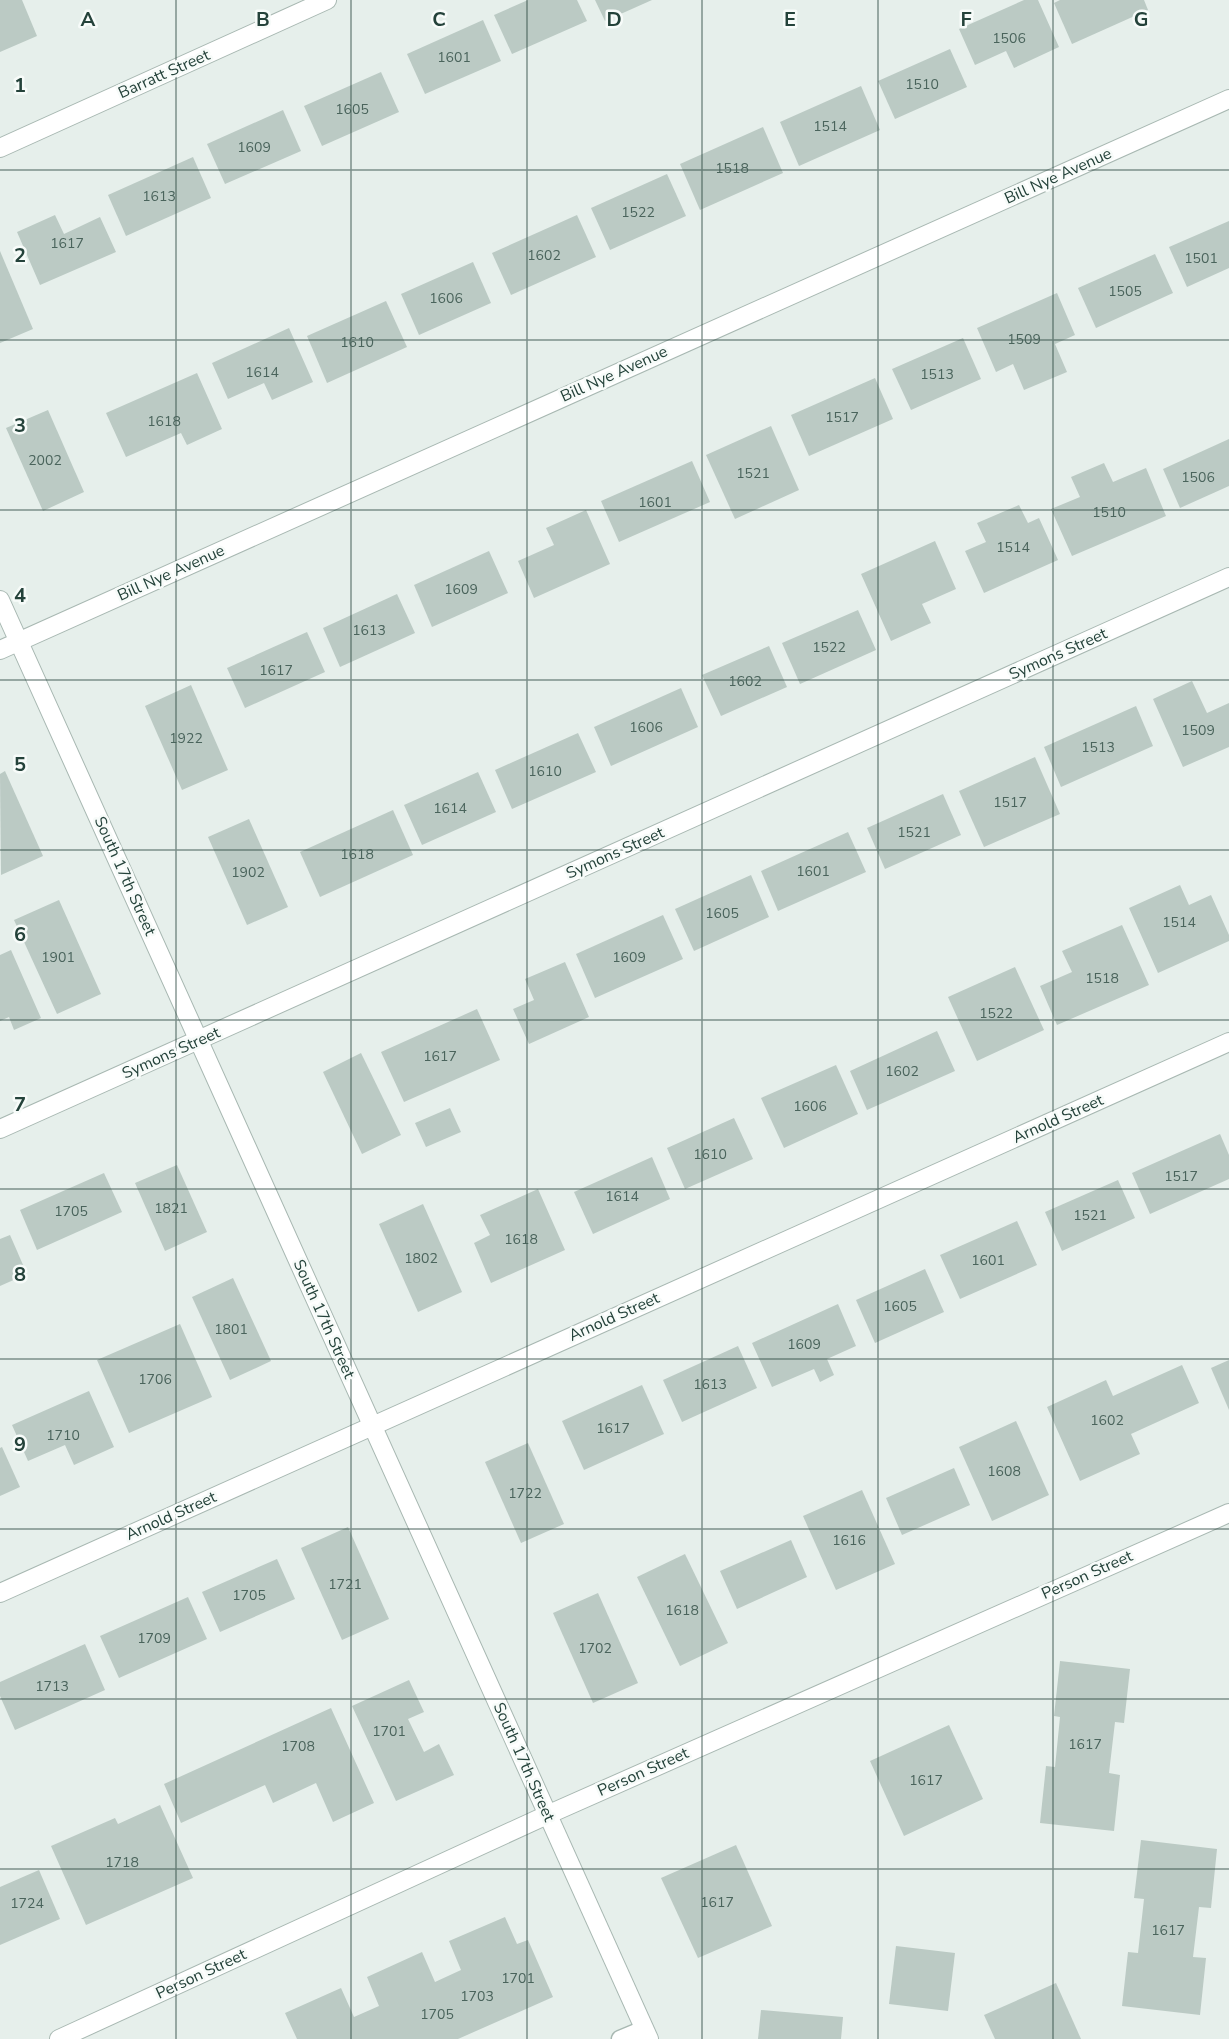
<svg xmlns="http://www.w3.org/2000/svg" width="1229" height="2039" font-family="'Nunito Sans',sans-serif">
	<rect width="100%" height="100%" fill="#e6efeb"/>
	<!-- building -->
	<g fill="#bbcac4">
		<polygon points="0,0 22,0 37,36 0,52"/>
		<polygon points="528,0 577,0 587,21 512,54 494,15"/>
		<polygon points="595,0 652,0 605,21"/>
		<polygon points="1024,0 1038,0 1059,47 1014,68 1006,51 975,65 959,29"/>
		<polygon points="1060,0 1144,0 1148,10 1072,44 1054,3"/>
		<polygon points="483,20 501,61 425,94 407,54"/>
		<polygon points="950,49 967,87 895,119 878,81"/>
		<polygon points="381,72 399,112 322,146 304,106"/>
		<polygon points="861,86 880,130 799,166 780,122"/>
		<polygon points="283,110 301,151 225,184 207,144"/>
		<polygon points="763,127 783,173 700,210 680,164"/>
		<polygon points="193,157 211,198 126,236 108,195"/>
		<polygon points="667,174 686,216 610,250 591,208"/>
		<polygon points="55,215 64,234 100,217 116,252 40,285 17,232"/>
		<polygon points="577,215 596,257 511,295 492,253"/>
		<polygon points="1229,221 1229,268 1187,287 1169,247"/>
		<polygon points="0,251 33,329 0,343"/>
		<polygon points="1155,254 1173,293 1096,328 1078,288"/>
		<polygon points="473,262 491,303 419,335 401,294"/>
		<polygon points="1057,293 1075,335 1055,344 1067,372 1024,390 1013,364 996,372 977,328"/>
		<polygon points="386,301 407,347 327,383 307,336"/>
		<polygon points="289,328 313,382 272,400 264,383 228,399 212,363"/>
		<polygon points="963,338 981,379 911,410 892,369"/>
		<polygon points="197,373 222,429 187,445 181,433 126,457 106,413"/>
		<polygon points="875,378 893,419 809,456 791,415"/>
		<polygon points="48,410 84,492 43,511 6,428"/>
		<polygon points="771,426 799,490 735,519 706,455"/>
		<polygon points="1229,439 1229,486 1180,508 1163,469"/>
		<polygon points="692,461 710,502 619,542 601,501"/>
		<polygon points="1104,463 1113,482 1146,468 1166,516 1072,556 1051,509 1080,497 1071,477"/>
		<polygon points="1019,505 1028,523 1039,518 1058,560 984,593 965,551 986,542 977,523"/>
		<polygon points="586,510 610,564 534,598 518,561 554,545 546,528"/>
		<polygon points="935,541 956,589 922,604 931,623 891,641 861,574"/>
		<polygon points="489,551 508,593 432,627 414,585"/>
		<polygon points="397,594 415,633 340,667 323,628"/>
		<polygon points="858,610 876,650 800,684 782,643"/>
		<polygon points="307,632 325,672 245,708 227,668"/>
		<polygon points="769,646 787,687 721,716 702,675"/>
		<polygon points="1192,681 1207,713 1229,703 1229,747 1183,767 1153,699"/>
		<polygon points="191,685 228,770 182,790 145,706"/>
		<polygon points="681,688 698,727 611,766 594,727"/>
		<polygon points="1136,706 1153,746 1061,787 1044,747"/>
		<polygon points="578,733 596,772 512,809 495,770"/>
		<polygon points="1035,757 1060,814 984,847 959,791"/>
		<polygon points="5,771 43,856 1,875 0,774"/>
		<polygon points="478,772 496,812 422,845 404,805"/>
		<polygon points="943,794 961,835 885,869 867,828"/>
		<polygon points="393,810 413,855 320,897 300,852"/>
		<polygon points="249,819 288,907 247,925 208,837"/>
		<polygon points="848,832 866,872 778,911 761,871"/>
		<polygon points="751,875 769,917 694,951 675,909"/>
		<polygon points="1180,885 1189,905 1211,895 1229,935 1229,941 1158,973 1129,908"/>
		<polygon points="59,900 101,994 57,1014 14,920"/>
		<polygon points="663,915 683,959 595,998 576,954"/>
		<polygon points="1122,925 1149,985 1057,1025 1040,986 1072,972 1062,951"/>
		<polygon points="11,950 41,1018 14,1030 9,1017 0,1021 0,955"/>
		<polygon points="565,962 589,1017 529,1044 513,1009 534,1000 525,979"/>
		<polygon points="1015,967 1044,1030 977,1061 948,997"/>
		<polygon points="477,1009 500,1060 404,1102 381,1052"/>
		<polygon points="937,1031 955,1071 867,1110 850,1071"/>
		<polygon points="361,1053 401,1135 362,1154 323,1072"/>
		<polygon points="836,1065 858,1114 784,1148 761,1098"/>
		<polygon points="450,1108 461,1132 426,1147 415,1123"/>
		<polygon points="734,1118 753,1159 685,1189 667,1148"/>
		<polygon points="1220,1134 1229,1155 1229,1179 1150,1214 1132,1173"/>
		<polygon points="652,1157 670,1199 593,1234 574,1192"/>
		<polygon points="177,1165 207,1232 165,1251 135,1183"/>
		<polygon points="104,1173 122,1212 37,1250 20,1210"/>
		<polygon points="1118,1180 1135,1218 1062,1251 1045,1212"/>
		<polygon points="538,1189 565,1250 491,1283 474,1243 490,1235 480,1215"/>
		<polygon points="423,1204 462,1292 418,1312 379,1224"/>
		<polygon points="1017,1221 1037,1265 960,1299 940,1255"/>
		<polygon points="10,1235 27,1274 0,1286 0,1239"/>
		<polygon points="925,1269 944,1312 875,1343 856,1300"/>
		<polygon points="233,1278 271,1361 230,1380 192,1297"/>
		<polygon points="838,1304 856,1346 827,1359 834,1375 820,1382 814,1369 772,1387 752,1343"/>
		<polygon points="180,1324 212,1397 129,1433 97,1360"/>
		<polygon points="738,1346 757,1388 682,1422 663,1380"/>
		<polygon points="1229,1360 1229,1410 1211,1368"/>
		<polygon points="1182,1365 1199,1403 1131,1434 1140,1454 1080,1481 1047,1407 1106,1380 1113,1396"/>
		<polygon points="642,1385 664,1434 584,1470 562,1421"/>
		<polygon points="89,1391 114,1447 74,1465 65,1445 28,1461 12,1425"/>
		<polygon points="1016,1421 1049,1495 992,1521 959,1447"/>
		<polygon points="528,1443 564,1524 521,1543 485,1462"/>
		<polygon points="2,1447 20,1487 0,1496 0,1448"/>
		<polygon points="954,1468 970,1505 902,1535 886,1498"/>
		<polygon points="862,1490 895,1564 836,1590 803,1516"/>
		<polygon points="348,1527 389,1619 342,1640 301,1548"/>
		<polygon points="791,1540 807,1577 737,1609 720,1571"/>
		<polygon points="685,1554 728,1643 680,1666 637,1577"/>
		<polygon points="277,1559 295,1599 220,1632 202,1592"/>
		<polygon points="598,1593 638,1683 593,1703 553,1613"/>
		<polygon points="188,1597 207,1639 119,1678 100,1636"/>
		<polygon points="85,1644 105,1690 15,1730 0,1696 0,1682"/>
		<polygon points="1060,1661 1130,1669 1124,1723 1115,1722 1109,1773 1120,1775 1114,1831 1040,1823 1046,1766 1055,1767 1060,1717 1054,1716"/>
		<polygon points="409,1680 424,1712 408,1719 424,1752 439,1744 454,1775 396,1801 352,1706"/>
		<polygon points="331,1708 374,1803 333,1822 316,1783 273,1803 265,1785 181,1823 164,1784"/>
		<polygon points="949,1725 983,1799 904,1836 870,1761"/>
		<polygon points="160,1805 193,1878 86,1925 51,1846 115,1818 118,1824"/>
		<polygon points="1141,1840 1217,1849 1211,1908 1199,1907 1193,1957 1206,1958 1200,2015 1122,2006 1128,1952 1138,1953 1144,1899 1134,1898"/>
		<polygon points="736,1845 772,1926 698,1958 661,1878"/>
		<polygon points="39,1870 60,1919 0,1945 0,1887"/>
		<polygon points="505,1917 517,1944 528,1940 553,1997 458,2039 297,2039 285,2013 341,1988 354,2017 379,2006 367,1977 422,1952 435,1982 461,1970 449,1941"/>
		<polygon points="896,1946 955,1953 948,2011 889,2004"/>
		<polygon points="1056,1983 1081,2039 995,2039 984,2015"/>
		<polygon points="761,2010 843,2017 841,2039 758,2039"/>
	</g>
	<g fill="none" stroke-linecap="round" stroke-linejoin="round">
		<defs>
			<polyline id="lane" points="620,2039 644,2029"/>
			<g id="street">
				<polyline points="0,148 327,0"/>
				<polyline points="0,600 649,2039"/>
				<polyline points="0,650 1229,99"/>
				<polyline points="0,1129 1229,577"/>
				<polyline points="0,1593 1229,1042"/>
				<polyline points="59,2039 547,1815 1229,1513"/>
			</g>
		</defs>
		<!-- lane casing -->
		<use href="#lane" stroke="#a8b8b2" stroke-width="19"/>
		<!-- street casing -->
		<use href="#street" stroke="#a8b8b2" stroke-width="20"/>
		<!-- lane -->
		<use href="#lane" stroke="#fff" stroke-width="16"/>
		<!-- street -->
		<use href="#street" stroke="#fff" stroke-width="18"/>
	</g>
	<!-- grid -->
	<path fill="none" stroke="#24423a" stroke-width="1.5" stroke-opacity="0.55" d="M176,0V2039M351,0V2039M527,0V2039M702,0V2039M878,0V2039M1053,0V2039M0,170H1229M0,340H1229M0,510H1229M0,680H1229M0,850H1229M0,1020H1229M0,1189H1229M0,1359H1229M0,1529H1229M0,1699H1229M0,1869H1229"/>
	<g text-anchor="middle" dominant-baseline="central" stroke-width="5" stroke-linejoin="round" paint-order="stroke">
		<!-- number labels -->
		<g font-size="14" fill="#4a645c">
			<text x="1009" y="38">1506</text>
			<text x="454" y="57">1601</text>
			<text x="922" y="84">1510</text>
			<text x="352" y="109">1605</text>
			<text x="830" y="126">1514</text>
			<text x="254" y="147">1609</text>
			<text x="732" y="168">1518</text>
			<text x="159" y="196">1613</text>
			<text x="638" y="212">1522</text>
			<text x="67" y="243">1617</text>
			<text x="544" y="255">1602</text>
			<text x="1201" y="258">1501</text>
			<text x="1125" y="291">1505</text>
			<text x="446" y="298">1606</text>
			<text x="1024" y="339">1509</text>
			<text x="357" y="342">1610</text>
			<text x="262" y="372">1614</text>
			<text x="937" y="374">1513</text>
			<text x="842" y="417">1517</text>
			<text x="164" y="421">1618</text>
			<text x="45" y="460">2002</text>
			<text x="753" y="473">1521</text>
			<text x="1198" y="477">1506</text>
			<text x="655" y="502">1601</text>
			<text x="1109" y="512">1510</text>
			<text x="1013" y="547">1514</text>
			<text x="461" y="589">1609</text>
			<text x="369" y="630">1613</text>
			<text x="829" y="647">1522</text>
			<text x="276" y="670">1617</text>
			<text x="745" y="681">1602</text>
			<text x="646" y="727">1606</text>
			<text x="1198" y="730">1509</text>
			<text x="186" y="738">1922</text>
			<text x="1098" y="747">1513</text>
			<text x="545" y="771">1610</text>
			<text x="1010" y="802">1517</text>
			<text x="450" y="808">1614</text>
			<text x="914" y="832">1521</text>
			<text x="357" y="854">1618</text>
			<text x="813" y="871">1601</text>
			<text x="248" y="872">1902</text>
			<text x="722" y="913">1605</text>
			<text x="1179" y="922">1514</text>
			<text x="58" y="957">1901</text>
			<text x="629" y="957">1609</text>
			<text x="1102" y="978">1518</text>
			<text x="996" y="1013">1522</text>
			<text x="440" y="1056">1617</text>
			<text x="902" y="1071">1602</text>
			<text x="810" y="1106">1606</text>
			<text x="710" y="1154">1610</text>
			<text x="1181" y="1176">1517</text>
			<text x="622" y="1196">1614</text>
			<text x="171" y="1208">1821</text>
			<text x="71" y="1211">1705</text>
			<text x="1090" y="1215">1521</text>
			<text x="521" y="1239">1618</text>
			<text x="421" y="1258">1802</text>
			<text x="988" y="1260">1601</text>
			<text x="900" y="1306">1605</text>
			<text x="231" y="1329">1801</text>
			<text x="804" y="1344">1609</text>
			<text x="155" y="1379">1706</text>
			<text x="710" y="1384">1613</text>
			<text x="1107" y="1420">1602</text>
			<text x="613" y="1428">1617</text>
			<text x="63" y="1435">1710</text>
			<text x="1004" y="1471">1608</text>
			<text x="525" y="1493">1722</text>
			<text x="849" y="1540">1616</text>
			<text x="345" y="1584">1721</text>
			<text x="249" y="1595">1705</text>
			<text x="682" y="1610">1618</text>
			<text x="154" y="1638">1709</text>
			<text x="595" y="1648">1702</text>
			<text x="52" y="1686">1713</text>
			<text x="389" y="1731">1701</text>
			<text x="1085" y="1744">1617</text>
			<text x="298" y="1746">1708</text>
			<text x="926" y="1780">1617</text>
			<text x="122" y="1862">1718</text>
			<text x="717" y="1902">1617</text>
			<text x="27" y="1903">1724</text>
			<text x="1168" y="1930">1617</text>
			<text x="518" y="1978">1701</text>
			<text x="477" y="1996">1703</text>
			<text x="437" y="2014">1705</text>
		</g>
		<!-- street labels -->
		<g font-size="16" fill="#24423a" stroke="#f7fbf9">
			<text transform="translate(164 74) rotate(-24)">Barratt Street</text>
			<text transform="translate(1058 176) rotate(-24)">Bill Nye Avenue</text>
			<text transform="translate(614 374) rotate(-24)">Bill Nye Avenue</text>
			<text transform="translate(171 573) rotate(-24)">Bill Nye Avenue</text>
			<text transform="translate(1058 654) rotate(-24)">Symons Street</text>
			<text transform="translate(615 853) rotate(-24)">Symons Street</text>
			<text transform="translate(125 876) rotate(66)">South 17th Street</text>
			<text transform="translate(171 1053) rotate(-24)">Symons Street</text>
			<text transform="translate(1058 1119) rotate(-24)">Arnold Street</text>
			<text transform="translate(614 1317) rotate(-24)">Arnold Street</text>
			<text transform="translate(324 1319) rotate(66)">South 17th Street</text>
			<text transform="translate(171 1516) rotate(-24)">Arnold Street</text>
			<text transform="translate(1087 1575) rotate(-24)">Person Street</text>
			<text transform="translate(524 1762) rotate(66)">South 17th Street</text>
			<text transform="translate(643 1772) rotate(-24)">Person Street</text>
			<text transform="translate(201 1974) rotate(-25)">Person Street</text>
		</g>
	</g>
	<g font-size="20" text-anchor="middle" font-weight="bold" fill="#24423a" stroke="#f7fbf9" stroke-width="5" stroke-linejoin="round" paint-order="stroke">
		<text x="88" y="26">A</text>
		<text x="263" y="26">B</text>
		<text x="439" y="26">C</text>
		<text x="614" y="26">D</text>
		<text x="790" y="26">E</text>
		<text x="966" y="26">F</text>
		<text x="1141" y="26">G</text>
		<text x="20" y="92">1</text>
		<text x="20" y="262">2</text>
		<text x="20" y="432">3</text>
		<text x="20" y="602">4</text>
		<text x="20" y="771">5</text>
		<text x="20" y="941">6</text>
		<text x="20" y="1111">7</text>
		<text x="20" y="1281">8</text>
		<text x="20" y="1451">9</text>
	</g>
</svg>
